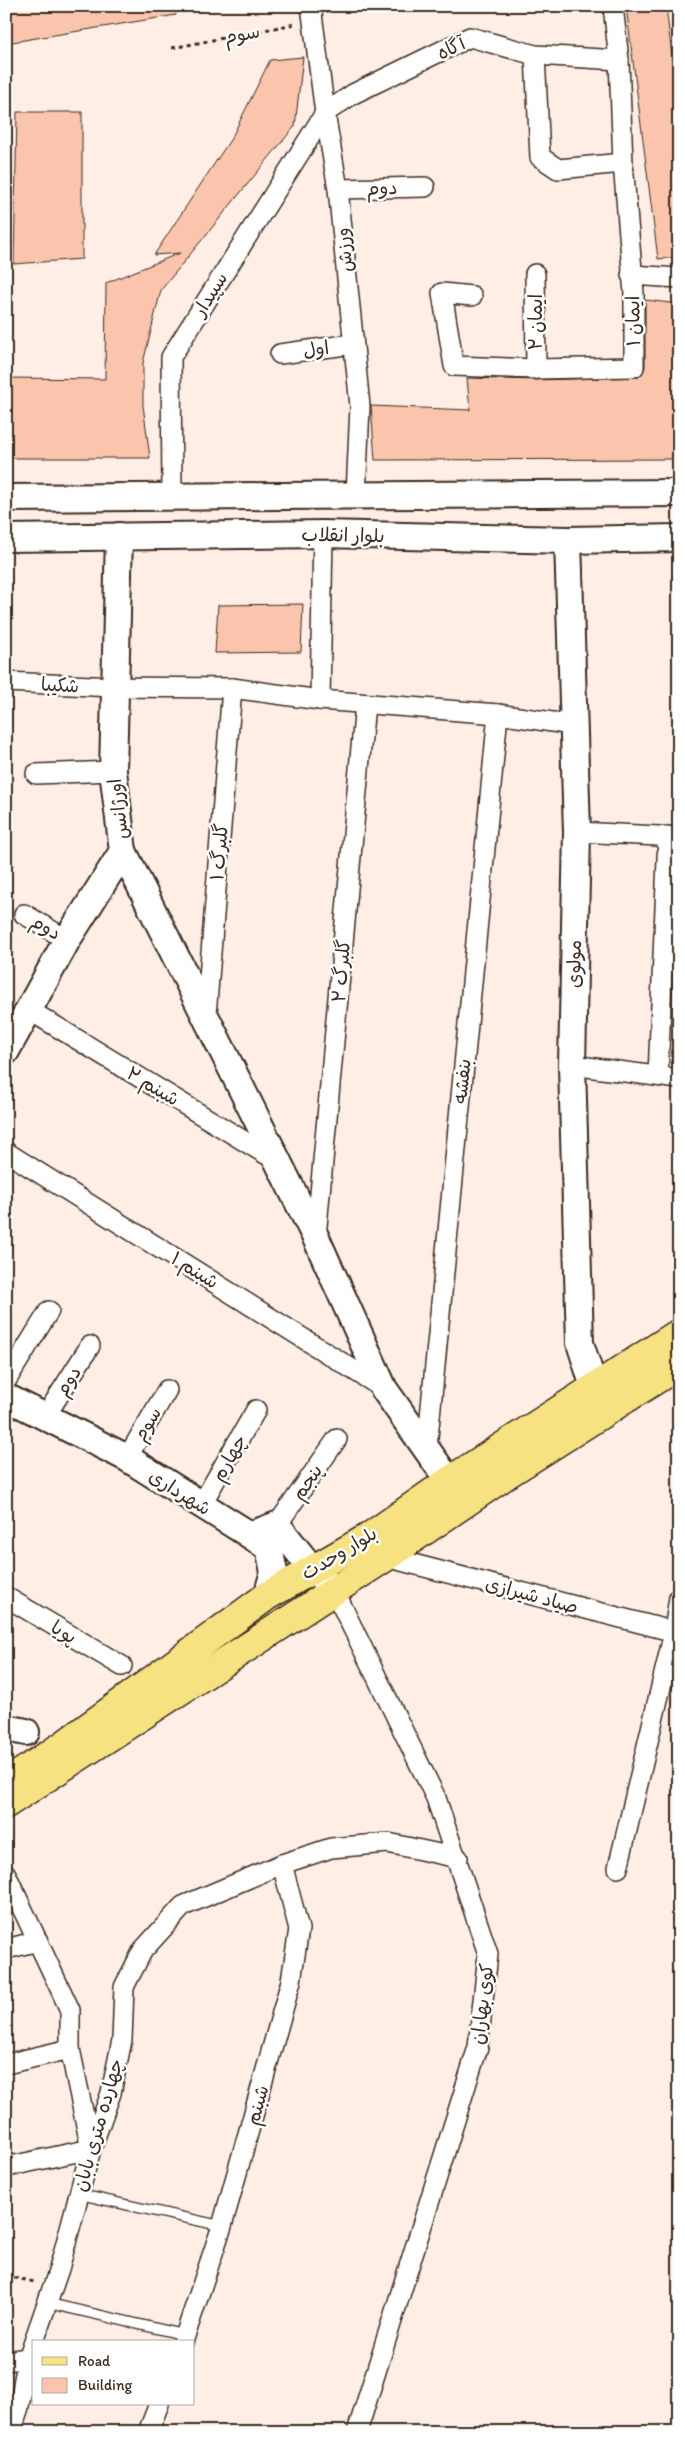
<svg xmlns="http://www.w3.org/2000/svg" width="685" height="2438" font-family="Itim,'Playpen Sans Arabic',sans-serif">
	<rect width="100%" height="100%" fill="#feeee6"/>
	<filter id="ink" filterUnits="userSpaceOnUse"><feTurbulence type="fractalNoise" baseFrequency=".02" numOctaves="2"/><feDisplacementMap in="SourceGraphic" scale="10" xChannelSelector="R" yChannelSelector="G"/><feConvolveMatrix kernelMatrix="1 2 1 2 8 2 1 2 1" color-interpolation-filters="sRGB"/></filter>
	<g filter="url(#ink)">
		<!-- building -->
		<g fill="#fac5ac" stroke="#3b2a1e">
			<polygon points="6,6 175,6 176,15 6,43"/>
			<polygon points="626,6 666,6 679,116 679,257 658,259"/>
			<polygon points="303,57 295,126 161,290 143,363 143,405 150,458 6,458 6,378 105,379 106,283 180,253 154,255 232,137 270,60"/>
			<polygon points="17,112 82,112 82,259 14,264"/>
			<polygon points="645,300 679,304 679,459 375,460 371,406 470,410 467,378 536,380 639,377 645,367"/>
			<polygon points="303,604 301,652 215,653 218,605"/>
		</g>
		<g fill="none" stroke-linecap="round" stroke-linejoin="round">
			<defs>
				<g id="lane">
					<polyline points="78,2194 222,2226"/>
					<polyline points="47,2303 185,2335"/>
				</g>
				<g id="street">
					<polyline points="311,6 325,113 338,189 360,406 356,495"/>
					<polyline points="535,55 540,157 558,169 623,163"/>
					<polyline points="338,189 425,187"/>
					<polyline points="535,274 536,369"/>
					<polyline points="631,275 679,278"/>
					<polyline points="472,296 442,293 454,366 536,369 634,367 634,294 623,163 619,60 613,6"/>
					<polyline points="280,354 353,344"/>
					<polyline points="172,497 171,357 325,113 353,94 470,37 535,55 619,60"/>
					<polyline points="6,682 114,687 232,688 320,700 498,714 573,725"/>
					<polyline points="320,700 323,534"/>
					<polyline points="36,774 113,771"/>
					<polyline points="577,832 679,837"/>
					<polyline points="24,914 67,940"/>
					<polyline points="29,1010 277,1161"/>
					<polyline points="206,1016 232,688"/>
					<polyline points="572,1065 679,1079"/>
					<polyline points="658,1076 668,836"/>
					<polyline points="6,1152 384,1389"/>
					<polyline points="316,1237 365,704"/>
					<polyline points="6,1381 49,1311"/>
					<polyline points="45,1417 90,1346"/>
					<polyline points="427,1448 498,714"/>
					<polyline points="127,1458 167,1390"/>
					<polyline points="201,1505 256,1410"/>
					<polyline points="277,1525 337,1439"/>
					<polyline points="386,1557 679,1633"/>
					<polyline points="334,1590 436,1798 488,1954 478,2047 357,2432"/>
					<polyline points="6,1597 122,1666"/>
					<polyline points="618,1868 674,1632 679,1597"/>
					<polyline points="6,1874 70,2010 70,2049 91,2149"/>
					<polyline points="6,1949 38,1941"/>
					<polyline points="6,2064 70,2049"/>
					<polyline points="6,2167 91,2149"/>
					<polyline points="183,2342 222,2226 291,1981 299,1929 282,1864"/>
					<polyline points="6,2361 28,2358"/>
					<polyline points="11,2432 18,2411 28,2358 59,2269 91,2149 111,2093 122,2040 124,1987 143,1950 183,1906 282,1864 331,1848 388,1843 458,1858"/>
					<polyline points="148,2432 159,2404"/>
				</g>
				<g id="secondary">
					<polyline points="6,498 679,493"/>
					<polyline points="6,538 323,534 568,540 679,538"/>
					<polyline points="568,540 577,832 572,1065 580,1343 594,1387"/>
					<polyline points="123,851 316,1238 384,1389 449,1481"/>
					<polyline points="6,1051 67,940 123,851 113,771 119,536"/>
					<polyline points="6,1397 127,1458 250,1535 277,1525 312,1569 334,1590"/>
					<polyline points="250,1535 269,1548 274,1572 267,1596"/>
					<polyline points="6,1728 26,1732"/>
				</g>
				<g id="primary">
					<polyline points="6,1783 62,1746 267,1596 369,1537 449,1481 679,1333"/>
					<polyline points="6,1804 386,1557 509,1473 679,1365"/>
				</g>
			</defs>
			<!-- lane casing -->
			<use href="#lane" stroke="#3b2a1e" stroke-width="12"/>
			<!-- street casing -->
			<use href="#street" stroke="#3b2a1e" stroke-width="22"/>
			<!-- secondary casing -->
			<use href="#secondary" stroke="#3b2a1e" stroke-width="30"/>
			<!-- primary casing -->
			<use href="#primary" stroke="#3b2a1e" stroke-width="31"/>
			<!-- path -->
			<g stroke="#3b2a1e" stroke-width="3" stroke-dasharray="4 4" stroke-linecap="butt">
				<polyline points="172,48 295,24"/>
				<polyline points="6,2276 35,2282"/>
			</g>
			<!-- lane -->
			<use href="#lane" stroke="#fff" stroke-width="9"/>
			<!-- street -->
			<use href="#street" stroke="#fff" stroke-width="19"/>
			<!-- secondary -->
			<use href="#secondary" stroke="#fff" stroke-width="26"/>
			<!-- primary -->
			<use href="#primary" stroke="#f7e281" stroke-width="28"/>
		</g>
	</g>
	<g text-anchor="middle" dominant-baseline="central" stroke-width="5" stroke-linejoin="round" paint-order="stroke">
		<!-- street labels -->
		<g font-size="19" fill="#3b2a1e" stroke="#fff">
			<text transform="translate(242 34) rotate(-11)">سوم</text>
			<text transform="translate(451 48) rotate(-25)">آگاه</text>
			<text transform="translate(382 188) rotate(-2)">دوم</text>
			<text transform="translate(344 250) rotate(-96)">ورزش</text>
			<text transform="translate(210 294) rotate(-58)">سپیدار</text>
			<text transform="translate(633 321) rotate(-91)">ایمان ۱</text>
			<text transform="translate(535 322) rotate(-90)">ایمان ۲</text>
			<text transform="translate(316 349) rotate(-8)">اول</text>
			<text transform="translate(343 535) rotate(1)">بلوار انقلاب</text>
			<text transform="translate(60 685) rotate(3)">شکیبا</text>
			<text transform="translate(118 809) rotate(-97)">اورژانس</text>
			<text transform="translate(219 852) rotate(-85)">گلبرگ ۱</text>
			<text transform="translate(46 927) rotate(30)">دوم</text>
			<text transform="translate(574 964) rotate(-89)">مولوی</text>
			<text transform="translate(341 971) rotate(-85)">گلبرگ ۲</text>
			<text transform="translate(462 1081) rotate(-84)">بنفشه</text>
			<text transform="translate(153 1086) rotate(31)">شبنم ۲</text>
			<text transform="translate(195 1270) rotate(32)">شبنم ۱</text>
			<text transform="translate(68 1381) rotate(-58)">دوم</text>
			<text transform="translate(147 1424) rotate(-59)">سوم</text>
			<text transform="translate(229 1458) rotate(-60)">چهارم</text>
			<text transform="translate(307 1482) rotate(-55)">پنجم</text>
			<text transform="translate(180 1492) rotate(32)">شهرداری</text>
			<text transform="translate(339 1553) rotate(-31)">بلوار وحدت</text>
			<text transform="translate(532 1595) rotate(15)">صیاد شیرازی</text>
			<text transform="translate(64 1632) rotate(31)">پویا</text>
			<text transform="translate(482 2004) rotate(-83)">کوی بهاران</text>
			<text transform="translate(257 2105) rotate(-74)">شبنم</text>
			<text transform="translate(98 2125) rotate(-74)">چهارده متری بابان</text>
		</g>
	</g>
	<!-- margin -->
	<rect width="685" height="2438" fill="none" stroke="#fff" stroke-width="25"/>
	<rect x="12" y="12" width="660" height="2413" fill="none" stroke="#3b2a1e" stroke-width="2" filter="url(#ink)"/>
	<!-- legend -->
	<rect x="32" y="2340" width="162" height="65" fill="#ffffff" stroke="#b1aaa5"/>
	<rect x="42" y="2357" width="25" height="8" fill="#f7e281" stroke="#b1aaa5"/>
	<text x="78" y="2366" font-size="15" fill="#3b2a1e">Road</text>
	<rect x="42" y="2378" width="25" height="15" fill="#fac5ac" stroke="#b1aaa5"/>
	<text x="78" y="2390" font-size="15" fill="#3b2a1e">Building</text>
</svg>
